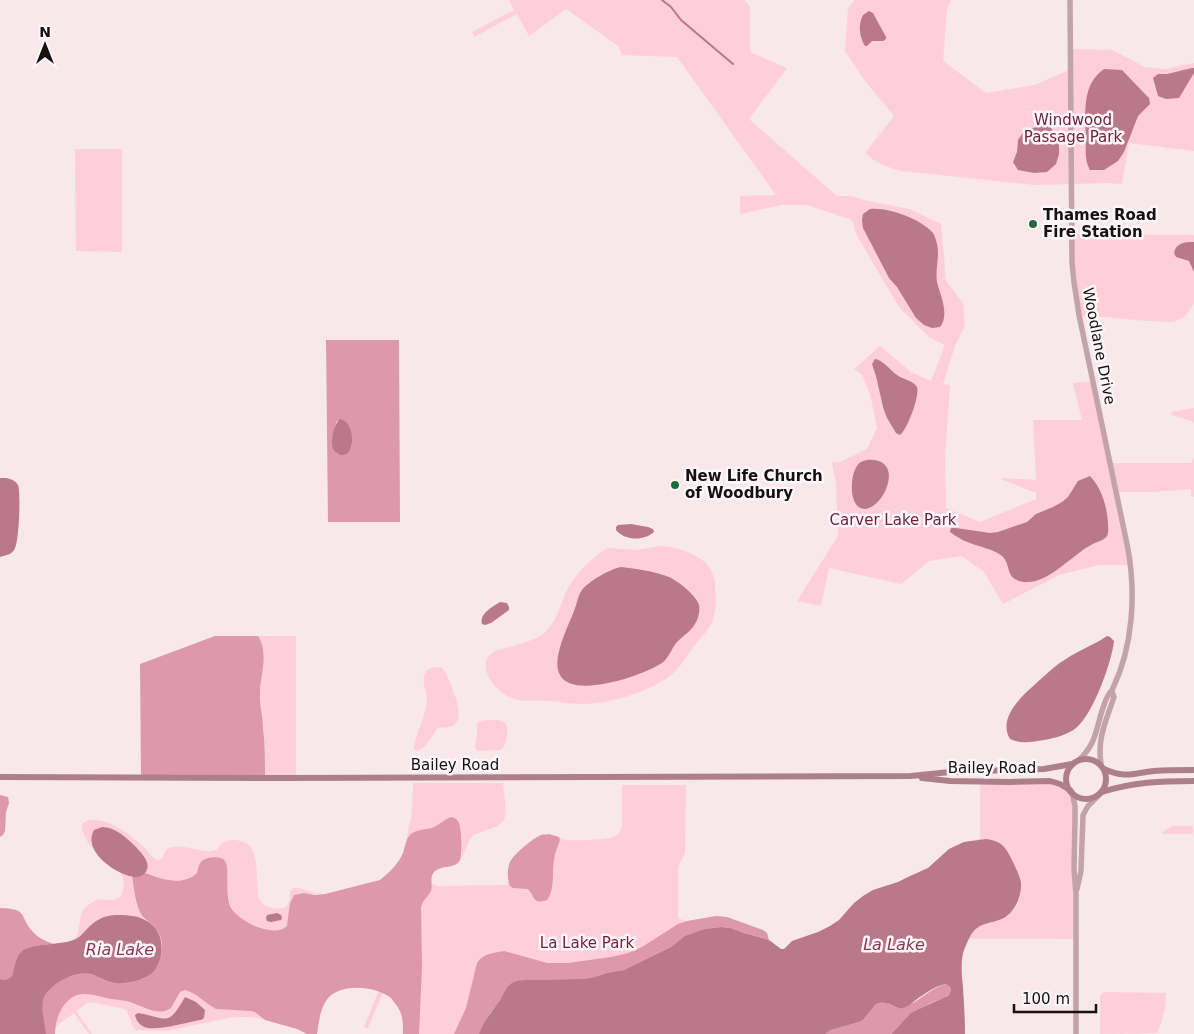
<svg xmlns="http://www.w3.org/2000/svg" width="1194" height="1034" font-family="'DejaVu Sans',sans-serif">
	<rect width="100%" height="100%" fill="#f8e7eb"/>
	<!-- green -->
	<g fill="#fecedb">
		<polygon points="509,0 744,0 750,6 750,52 787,68 749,119 837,196 851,196 864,200 909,209 941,224 946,281 963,303 965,325 955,346 943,384 950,385 945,457 946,508 980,522 1036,499 1036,493 1001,479 1001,478 1036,480 1033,420 1082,420 1073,383 1093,381 1109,463 1191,463 1194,458 1194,497 1191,496 1191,489 1153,492 1116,492 1131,565 1099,565 1059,575 1003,604 984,572 962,556 929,561 901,584 829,568 821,606 797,601 838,536 836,484 832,462 840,462 867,449 877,428 870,394 862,375 854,369 880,346 911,372 931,381 945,345 929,337 899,307 857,236 852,220 807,205 782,205 740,214 740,196 776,195 677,57 622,55 618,46 566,9 529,36 517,14 474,37 472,32 514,10"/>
		<path d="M855,0H951L947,10L943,61L986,93L1035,85L1071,69V49L1112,50L1145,67L1166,69L1194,63V151L1129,143L1122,184L1108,183L1035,185L902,171C888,168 876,163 865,153L894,116L865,81L845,51L848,8Z"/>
		<polygon points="75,149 122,149 122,252 76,251"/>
		<polygon points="1072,234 1194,235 1194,304 1186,315 1182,318 1173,322 1148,321 1103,317 1079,316"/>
		<polygon points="1194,408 1194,422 1172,415 1171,412"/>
		<path d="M660,546C665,546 670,547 675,548C693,553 713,561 715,583C716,596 717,612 711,624C707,632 700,638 695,645C687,655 681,667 671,675C666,679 661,682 655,685C631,697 606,704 579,704C569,704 559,701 549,701C538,700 525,702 515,699C500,696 477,671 489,656C494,650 502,649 509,647C520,644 540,639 547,630C558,619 561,603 567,590C574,577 583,567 594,558C599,554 603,549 610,548L637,550Z"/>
		<polygon points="258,636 296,636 296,778 265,778 264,735 260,693 264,653 261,641"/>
		<path d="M435,667L442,668L445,672C450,683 467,717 454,725C449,728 443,727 438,728C431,736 427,749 416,751L414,749C416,732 426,716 427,699C427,692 422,684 424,676C425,671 429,668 435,667Z"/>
		<path d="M486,720C499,720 510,718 507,735C506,741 505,746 501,750L478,751L475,748L477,733V724L480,721Z"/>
		<polygon points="1045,780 1070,790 1074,802 1076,939 876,938 876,889 898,882 908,877 928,868 949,849 955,846 964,842 980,839 980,782"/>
		<path d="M413,783H503L506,812L504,820L498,826L473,835L470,839L461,860C463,851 462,830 458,820L447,819C442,822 438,825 433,827C418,833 410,828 405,846L412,812Z"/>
		<path d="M622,785H686L685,853L678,867V916L680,919L687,921L678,925L744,1034H404V1015L392,996L383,992L368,1028L364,1027L379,990L367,985L333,990L304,1030L264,1019L265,1020C254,1016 241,1017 229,1018L165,1031L136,1030C130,1025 131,1015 125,1009L90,1002L86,1004L76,1011L92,1034H89L74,1013L59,1024L55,1029L56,1026L54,1034H0V979C13,970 27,962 40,954C45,951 51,946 57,944C62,942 70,943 75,938C82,930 77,914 87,906C90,904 94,901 97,900C107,898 120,905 123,890C125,884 123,878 120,872L132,876C134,891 135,908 145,919C121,913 101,912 84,932L412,933V886L431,879L432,884L438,886L505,885L507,884L508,881L509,884L560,838L559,837C562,839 563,839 566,840C574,841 612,840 617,835C620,833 621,828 622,824Z"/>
		<path d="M88,820C109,817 131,835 146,849C150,853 152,858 157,860L163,859C163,857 164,854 165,852C172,839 201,854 213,851C218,850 218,847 222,844C229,837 244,840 250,846C259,857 256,884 259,899C261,901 262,904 265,905C270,909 285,911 288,904C291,898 288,893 293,888C304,887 312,894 323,894C313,895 303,891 294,895C286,906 292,918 286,929C277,933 267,930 259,927C251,925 244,921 238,916C222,902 230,882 226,863L218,858L204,859C202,864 200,870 196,874C185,887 158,878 145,873L148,865L122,835L113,829L91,838L92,843L96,853C89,844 81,835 82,824Z"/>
		<polygon points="1172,826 1193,826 1193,834 1161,834 1166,829"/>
		<path d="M1104,992L1166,993C1166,1008 1163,1020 1157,1033L1100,1034V996Z"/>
	</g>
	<!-- forest -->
	<g fill="#dd98ac" fill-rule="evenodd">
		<path d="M326,340H399L400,522H328ZM337,421H345C351,429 354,438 351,448L337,454C329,443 333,433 337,421Z"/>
		<path d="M215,636H258C270,654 259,677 260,697C260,707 263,717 263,728C265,744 265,761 265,778H141L140,664Z"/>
		<polygon points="0,795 8,797 9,803 6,812 5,831 3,835 0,837"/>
		<path d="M451,817C454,818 456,818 458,821C462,826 463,858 459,862C452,869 441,865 434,872C429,878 433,885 431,891C428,897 422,900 421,908L422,967L419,1034H403C403,1026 403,1018 400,1011C398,1007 394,1002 391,998C376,986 343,983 329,997C320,1007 319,1022 317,1034H307L297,1029L265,1020L255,1012L251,1011L216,1009C205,1003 197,993 185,990L180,992L171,1008C158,1017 143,1006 130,1002C124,1000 118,1000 111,999C102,997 93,994 84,994C65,994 55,1017 55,1034H46C45,1023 40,1011 43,1000C48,982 73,971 90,974C101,976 109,983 120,983C125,984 130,982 135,981C152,976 161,967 162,948C163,939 158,930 152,924C148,921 144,919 141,914C135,902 134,889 132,876H141L145,873C162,879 182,887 197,873C198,869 199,863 202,861C206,857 218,856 223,859C226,861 226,863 227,866C228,878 226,895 230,906C237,921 274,939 287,926L290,903L294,895L304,893L315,895L325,894L380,880C389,873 399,863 403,853C405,847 406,838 411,834C417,829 426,830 434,827C440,824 445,819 451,817Z"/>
		<path d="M549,834L559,837L560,840C558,846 555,852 554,859C552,872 555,890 547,900C532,905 535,896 528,889L513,888L510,886C507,879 507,869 510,862C514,854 533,838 541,835C544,834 546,835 549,834Z"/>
		<path d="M0,908C29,909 18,915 33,932C38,938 46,941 53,944C43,945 24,945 18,956C15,962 15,970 12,976L6,980L0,979Z"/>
		<path d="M716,916L727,917L763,930L767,933L769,940L744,933L731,928L721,927L704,929L686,936L671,947L624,970L607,973L591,978L580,979L524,980C507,983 507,991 498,1003C490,1013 484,1022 479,1034H454L466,1008L477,963L480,959L486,955L493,953L504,951L547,963H568L611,957L628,953L642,947L678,924L687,921Z"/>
		<path d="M946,984L950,987L951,991C948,998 942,999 935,1001C918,1009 903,1020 891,1034H825L831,1030L859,1022L863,1020L876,1004L886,1002L897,1008C902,1006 908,1005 913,1003C925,996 933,987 946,984Z"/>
	</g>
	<!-- water -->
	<g fill="#ba788b">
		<path d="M869,11L873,13L886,37V39L883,41H872L867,46H865C859,36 858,25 863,15Z"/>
		<polygon points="1192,68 1194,68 1194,73 1179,98 1166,99 1158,96 1153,78 1158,74 1167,74"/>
		<path d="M1104,69L1122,70L1145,94L1149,98L1150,104L1138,116L1124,152L1118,161L1104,170H1090C1084,159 1086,149 1086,136C1085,112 1082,84 1104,69Z"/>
		<polygon points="1049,123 1059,145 1059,154 1056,164 1047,172 1034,173 1018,170 1013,162 1017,152 1018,140 1024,131"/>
		<path d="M870,209C888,207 921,219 933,233C935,236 936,240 937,244C940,257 935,269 937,282C940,295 950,314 940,327L932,328L924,325L916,318L897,287L889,278L863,228L862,220L863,214Z"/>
		<path d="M1194,242V272L1189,261L1176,257L1174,253C1176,243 1184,242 1194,242Z"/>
		<path d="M875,359C883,360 890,370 897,375C902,379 914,381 917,387C920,396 907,430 900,435L896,433L887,418L883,407L876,376L872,364Z"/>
		<path d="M340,419C357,422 356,462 338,454C327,449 333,425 340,419Z"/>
		<path d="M867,460C906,457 885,508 865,509C848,509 850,475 857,466C859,462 863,461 867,460Z"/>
		<path d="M1090,476C1102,489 1107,506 1108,524C1108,528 1109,532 1107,536C1104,541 1095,542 1091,545C1072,555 1048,584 1025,582C1004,580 1012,565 1002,556C993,549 980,547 970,543C963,541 956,536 950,532L951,528H956L990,533L998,532L1027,522L1036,514L1053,507L1062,502L1068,497L1078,481Z"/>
		<path d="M0,478C6,478 14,478 18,485C21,492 19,541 15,548C14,551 12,552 10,554L0,557Z"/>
		<path d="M631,524L648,527L653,529L654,532C644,541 625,541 616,530V527L618,525Z"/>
		<path d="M621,567C637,569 654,571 669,577C678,581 696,595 699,605C700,610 699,615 697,620C693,630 684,635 677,642C671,649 669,658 662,663C644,675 573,700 560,675C551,659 568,627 574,611C577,604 578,595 582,590C589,581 610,569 621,567Z"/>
		<path d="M500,602L507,603L509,607V610L491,623L485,625L482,624C479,614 492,607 500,602Z"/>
		<path d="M1107,636L1110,637L1114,641C1112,661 1093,715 1076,728C1067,735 1055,738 1044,740C1032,742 1020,744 1010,739C996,715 1027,692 1042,678C1050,671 1057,664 1066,659C1079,650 1094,645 1107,636Z"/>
		<path d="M102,827C116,827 125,837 135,846C141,853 153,863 145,873C143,876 139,877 135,877C116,875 82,851 94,830Z"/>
		<path d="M986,839C1003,841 1006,848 1013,862C1016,869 1020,876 1021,883C1022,897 1013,916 999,920C991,923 984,923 977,928C971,932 967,943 964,950C960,962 962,976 963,988C964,1003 965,1019 965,1034H891L911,1013L934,1002L948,996L951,991L950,987L946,984C935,986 926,993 917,999C913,1002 908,1007 903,1008C893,1010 892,999 876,1004L863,1020L859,1022L831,1030L825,1034H479C484,1020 492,1012 500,1000C504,994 506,987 512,983C516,981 520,980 524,980L580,979L591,978L607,973L624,970L671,947L685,936L704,929L721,927L731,928L744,933L769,940L781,949H784L792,941L818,932L830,926L839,920L854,903L863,896L873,890L898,882L908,877L928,868L949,849L964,842Z"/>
		<polygon points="277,913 281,915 282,918 281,920 271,922 267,921 266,918 267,915"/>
		<path d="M115,915C125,915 136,915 145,920C161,927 164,945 160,960C158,964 156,970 152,973C149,976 143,978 139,980C131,982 124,984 116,983C108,982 102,978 94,975C78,970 60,979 49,990C37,1001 45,1020 46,1034H0V979L6,980L12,976C15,968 15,956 22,951C34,942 61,946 76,939C80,937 82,934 85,931C94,921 102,916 115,915Z"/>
		<path d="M185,997L196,1002L205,1010L204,1018L201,1020C188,1022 161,1030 148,1028C141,1027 136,1021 135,1015L138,1013C168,1018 167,1028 185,997Z"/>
	</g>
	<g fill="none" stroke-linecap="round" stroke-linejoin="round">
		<!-- stream -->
		<polyline stroke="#ba788b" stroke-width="2" points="662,0 671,7 681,20 733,64"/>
		<!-- tertiary -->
		<g stroke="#c3a3ab" stroke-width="5.5">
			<path d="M1070,0L1072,262L1074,282L1079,315L1128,549C1136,594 1133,646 1113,688C1112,691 1110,692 1109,694C1107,697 1105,701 1104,705C1096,726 1098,742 1079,760"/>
			<path d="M1101,764C1097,738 1106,721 1114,697L1112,691"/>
			<polyline points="1072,792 1075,806 1075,819 1074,870 1076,894 1076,1034"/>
			<polyline points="1077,889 1081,871 1083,815 1088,806 1100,794"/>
		</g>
		<!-- secondary -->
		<g stroke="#ad7f8c" stroke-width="6">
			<circle cx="1086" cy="779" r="20"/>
			<path d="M1104,769C1126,779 1133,773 1154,771C1168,770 1181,770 1194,770"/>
			<polyline points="0,777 285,778 911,776 950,772 1044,769 1072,764"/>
			<polyline points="922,778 950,781 1009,782 1050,781 1060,784 1070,790"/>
			<path d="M1102,792C1133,782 1161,781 1194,781"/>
		</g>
	</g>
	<!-- markers -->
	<g fill="#236c3a" stroke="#fef7f9" stroke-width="2">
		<circle cx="1033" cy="224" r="5"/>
		<circle cx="675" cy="485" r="5"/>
	</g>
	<g text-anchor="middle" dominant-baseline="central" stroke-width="5" stroke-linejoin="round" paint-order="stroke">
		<!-- park labels -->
		<g font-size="15" fill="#70203f" stroke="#fef7f9">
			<text x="1073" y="120">Windwood<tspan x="1073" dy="17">Passage Park</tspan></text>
			<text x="893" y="520">Carver Lake Park</text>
			<text x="587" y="943">La Lake Park</text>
		</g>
		<!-- poi labels -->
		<g font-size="15" font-weight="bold" fill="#161011" stroke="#fef7f9" text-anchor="start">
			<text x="1043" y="215">Thames Road<tspan x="1043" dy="17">Fire Station</tspan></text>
			<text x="685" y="476">New Life Church<tspan x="685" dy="17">of Woodbury</tspan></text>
		</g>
		<!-- street labels -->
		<g font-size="15" fill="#161011" stroke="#fef7f9">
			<text transform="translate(1099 346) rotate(79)">Woodlane Drive</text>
			<text x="455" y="765">Bailey Road</text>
			<text x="992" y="768">Bailey Road</text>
		</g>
		<!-- water labels -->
		<g font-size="16" font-style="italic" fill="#893754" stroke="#fef7f9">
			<text x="894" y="944">La Lake</text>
			<text x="120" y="949">Ria Lake</text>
		</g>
	</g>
	<!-- north arrow -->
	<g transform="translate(45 45)" stroke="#fef7f9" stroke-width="4" paint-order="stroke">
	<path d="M0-4L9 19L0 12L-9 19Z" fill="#161011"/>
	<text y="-8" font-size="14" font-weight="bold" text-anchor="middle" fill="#161011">N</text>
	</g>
	<!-- scale -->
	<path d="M1014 1004v8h82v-8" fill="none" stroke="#161011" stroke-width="2.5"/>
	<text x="1022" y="1004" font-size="15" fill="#161011" stroke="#fef7f9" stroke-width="4" paint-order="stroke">100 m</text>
</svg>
